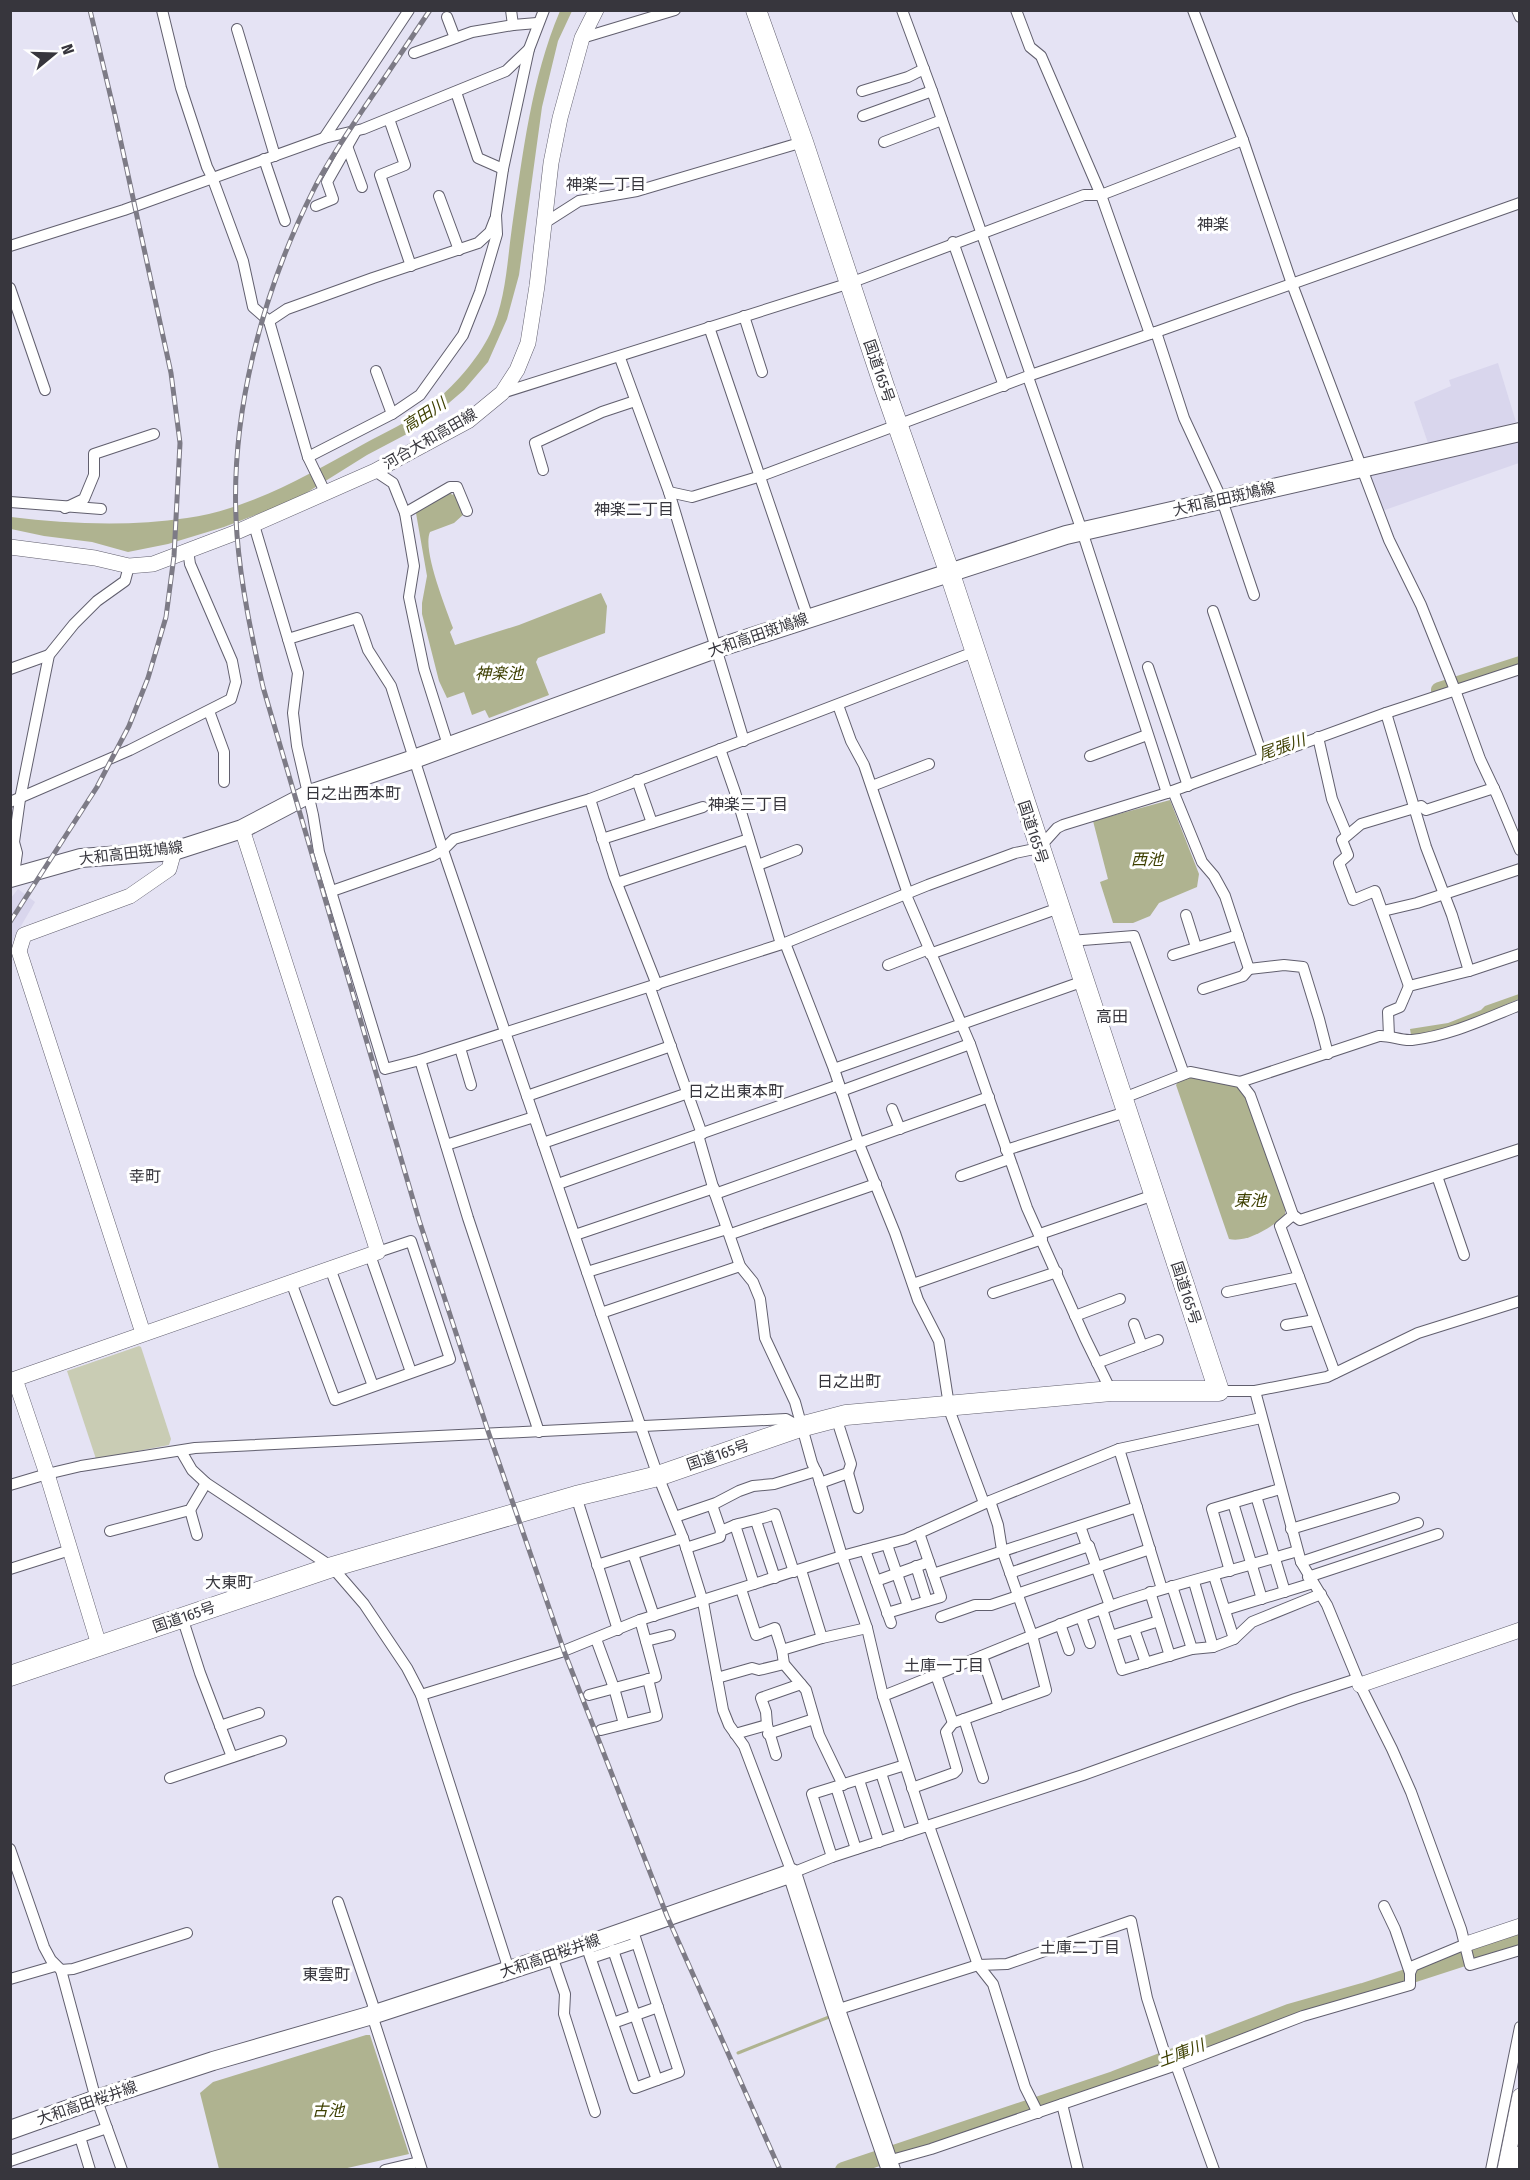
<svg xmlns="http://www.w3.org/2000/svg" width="1530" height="2180" font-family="'Fira Sans Condensed','Noto Sans JP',sans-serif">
	<rect width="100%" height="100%" fill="#e5e3f4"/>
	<!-- built -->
	<g fill="#d9d6ed">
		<polygon points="1498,363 1516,422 1429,446 1414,402 1451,386 1449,380"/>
		<polygon points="1519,439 1519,463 1382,511 1370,475 1476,452"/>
		<polygon points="18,889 35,902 11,943 11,898"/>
	</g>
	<!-- green -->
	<polygon fill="#c9ccb4" points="139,1346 141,1347 171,1439 169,1445 96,1459 67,1371"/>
	<!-- water -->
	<g fill="#afb390">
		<path d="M560,11H572L558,41L542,107L519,275L507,319L488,362L464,390L422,426L367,455L295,500L224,527L168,544L128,552L92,542L44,536L11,529V517C69,524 128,527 187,518C250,509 308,475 362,445C385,432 409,422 429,406C452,389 478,359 490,334C506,301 507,262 512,227C523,154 531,79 560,11Z"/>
		<path d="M450,491L452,495L455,493L464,514L454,523L430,532C422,550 446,608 453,628L450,632L455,645L519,625L601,593L607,606L605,633L538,658L536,662L549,695L489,718L485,710L472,715L464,692L447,698L439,681L422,614V603L427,576L416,513L418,509Z"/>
		<polygon points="1170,800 1199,874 1197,887 1159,903 1150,916 1133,923 1113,923 1100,882 1108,879 1093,821"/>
		<path d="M1519,994V999C1484,1014 1450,1030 1411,1035L1410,1029L1448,1023L1481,1010L1485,1006Z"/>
		<path d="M1191,1075L1238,1085L1245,1092L1285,1202V1216C1271,1227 1248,1243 1229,1239L1176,1085L1180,1079Z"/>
		<polygon points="366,2035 370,2035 409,2154 343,2169 219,2169 200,2093 213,2082"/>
	</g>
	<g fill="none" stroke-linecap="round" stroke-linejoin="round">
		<!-- stream -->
		<polyline stroke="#afb390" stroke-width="3" points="738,2053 829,2017"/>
		<!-- river -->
		<g stroke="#afb390" stroke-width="16">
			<polyline points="1439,690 1520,664"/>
			<polyline points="843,2170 1114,2079 1289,2012 1363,1991 1520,1940"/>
		</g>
		<defs>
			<g id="street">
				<polyline points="162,10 181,88 207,167 212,177 243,261 253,307 269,321"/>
				<polyline points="511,10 513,25"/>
				<polyline points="902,10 932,91 1031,375"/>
				<polyline points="1016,10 1030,47 1041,56 1101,195 1150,334 1156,332 1184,418 1222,500 1254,595"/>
				<polyline points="1193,10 1243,140 1292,284 1389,540 1421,605 1455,690 1480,759 1497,795 1520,850"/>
				<polyline points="1517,10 1520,17"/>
				<polyline points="447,17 455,38"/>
				<polyline points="237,29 275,156"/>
				<polyline points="582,38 675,10"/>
				<polyline points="414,53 472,32 513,25 537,23"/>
				<polyline points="862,91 908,77 924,69"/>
				<polyline points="456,92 478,158 503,169"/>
				<polyline points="863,116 932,91"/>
				<polyline points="389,119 405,165 380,175 411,266"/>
				<polyline points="324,138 409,10"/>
				<polyline points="884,142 942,120"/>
				<polyline points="347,146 362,187"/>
				<polyline points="264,159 285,221"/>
				<polyline points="439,196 459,250"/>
				<polyline points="316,206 333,199 327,182 356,131"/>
				<polyline points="543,224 579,201 637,191 803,142"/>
				<polyline points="953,242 1004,386"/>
				<polyline points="10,246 124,210 324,138 363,129 506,71 529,49"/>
				<polyline points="10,288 45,390"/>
				<polyline points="744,316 762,372"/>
				<polyline points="709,327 808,618"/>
				<polyline points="1156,332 1520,203"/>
				<polyline points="620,358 669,492 744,741"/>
				<polyline points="376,371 392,414"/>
				<polyline points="1028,377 1082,531 1167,793"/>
				<polyline points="502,393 850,283 1084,195 1101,195 1243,140"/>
				<polyline points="308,457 392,414 420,395 463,335 480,292 497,234 496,215 503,169 529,49 544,10"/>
				<polyline points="543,470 535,443 602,412 635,401"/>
				<polyline points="375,471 393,483 405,513"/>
				<polyline points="669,492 692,497 761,476 1031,375 1150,334"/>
				<polyline points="326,494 308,457 269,321 287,309 373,278 478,243 490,232 495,219"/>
				<polyline points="10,502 101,509"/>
				<polyline points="65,508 84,499 94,475 94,454 154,434"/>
				<polyline points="254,525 288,639"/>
				<polyline points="1213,611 1263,758"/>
				<polyline points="1148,667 1188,786"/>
				<polyline points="10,669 49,655"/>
				<polyline points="838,705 851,741 864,765 908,894"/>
				<polyline points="209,711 224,752 224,782"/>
				<polyline points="1386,713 1426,847 1452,915 1469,971"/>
				<polyline points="1318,737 1332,799 1347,835"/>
				<polyline points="448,745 424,669 409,597 414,566 405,513 450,487 457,487 467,511"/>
				<polyline points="720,749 735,792 781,944"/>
				<polyline points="1090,756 1147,735"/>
				<polyline points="637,780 652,823"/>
				<polyline points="872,786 929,764"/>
				<polyline points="1173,791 1202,862 1214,876 1225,896 1249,969 1284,965 1303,967 1319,1019 1328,1054"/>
				<polyline points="590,799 614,876 657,985"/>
				<polyline points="10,802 130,750 231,699 236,682 232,661 190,564 188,550"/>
				<polyline points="602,839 703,807"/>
				<polyline points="758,865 797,850"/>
				<polyline points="10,876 15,867 17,853 14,842 20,799 49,655 74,624 97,601 125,581 129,566"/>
				<polyline points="617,883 749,839"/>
				<polyline points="332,891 432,856 443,850 454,839 590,799 974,652"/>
				<polyline points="906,895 970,1044 1027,1208 1085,1338 1111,1391"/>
				<polyline points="1383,911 1417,903 1520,869"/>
				<polyline points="1186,915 1196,947"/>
				<polyline points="1070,941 1134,936 1184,1074"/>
				<polyline points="785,943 834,1069 859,1144 895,1233 918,1300 939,1341 950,1412 984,1503"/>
				<polyline points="930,954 1059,908"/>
				<polyline points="1173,955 1238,935"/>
				<polyline points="888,965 929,949"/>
				<polyline points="1409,986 1375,891 1353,900 1339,863 1348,855 1342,840 1361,824 1421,806 1426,810 1494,788"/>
				<polyline points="650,988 702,1134"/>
				<polyline points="1203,989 1243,976 1249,969"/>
				<polyline points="1389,1036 1388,1012 1400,1007 1409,986 1469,971 1520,954"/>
				<polyline points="460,1048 471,1085"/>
				<polyline points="420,1060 468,1218 539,1432"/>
				<polyline points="834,1069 1084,981"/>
				<path d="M1240,1082L1379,1036C1390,1035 1400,1041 1412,1040C1450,1036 1484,1019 1520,1005"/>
				<polyline points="841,1091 970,1044"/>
				<polyline points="527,1096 671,1046"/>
				<polyline points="1121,1099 1190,1072 1240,1082 1250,1095 1293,1215 1300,1220 1520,1149"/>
				<polyline points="892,1109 900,1129"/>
				<polyline points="698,1135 715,1194 740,1266 753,1282 760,1299 765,1338 795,1402 812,1463 818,1476 842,1556 867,1628 883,1696 925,1827"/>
				<polyline points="543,1143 688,1093"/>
				<polyline points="446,1145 534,1117"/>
				<polyline points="1006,1150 1126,1112"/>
				<polyline points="961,1176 1009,1159"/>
				<polyline points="1437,1176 1464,1255"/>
				<polyline points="558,1184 839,1085"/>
				<polyline points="715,1194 989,1097"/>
				<polyline points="1293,1215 1280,1226 1335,1373"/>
				<polyline points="731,1234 876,1184"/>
				<polyline points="1040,1234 1154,1195"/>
				<polyline points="575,1235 714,1188"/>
				<polyline points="370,1255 411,1372"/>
				<polyline points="330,1268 373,1386"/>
				<polyline points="587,1272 727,1229"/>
				<polyline points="291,1282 335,1400 450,1359 411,1241 378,1252"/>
				<polyline points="913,1284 1042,1239"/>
				<polyline points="1227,1292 1299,1277"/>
				<polyline points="993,1293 1057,1272"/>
				<polyline points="601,1313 740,1266"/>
				<polyline points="1075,1316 1120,1299"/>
				<polyline points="1134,1324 1142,1346"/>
				<polyline points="1286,1325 1315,1320"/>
				<polyline points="1097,1363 1158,1340"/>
				<polyline points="1219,1391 1255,1391 1327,1377 1418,1333 1520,1301"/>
				<polyline points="1255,1391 1301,1562 1327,1605 1360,1685 1392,1749 1411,1792 1461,1929 1470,1965 1520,1950"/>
				<polyline points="1119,1449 1162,1589"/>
				<polyline points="181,1451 192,1470 206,1483 332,1567 364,1604 407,1668 421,1695 509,1970"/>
				<polyline points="848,1473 858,1508"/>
				<polyline points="820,1483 848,1473 851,1464 836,1417"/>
				<polyline points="10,1485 47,1474 81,1466 195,1448 786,1419 800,1427"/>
				<polyline points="576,1496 618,1630"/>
				<polyline points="1256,1496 1285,1592"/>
				<polyline points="1233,1503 1262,1599"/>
				<polyline points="712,1505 721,1531"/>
				<polyline points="190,1510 197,1535"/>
				<polyline points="675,1517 716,1503 739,1491 753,1486 774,1484 816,1471"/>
				<polyline points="756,1521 775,1578"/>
				<polyline points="1080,1526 1086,1543 1089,1546 1110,1606"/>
				<polyline points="1291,1529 1394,1498"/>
				<polyline points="110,1531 190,1510 206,1483"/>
				<polyline points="887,1545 908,1606"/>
				<polyline points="686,1548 720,1537 721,1531 735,1525"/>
				<polyline points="865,1550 891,1623"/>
				<polyline points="633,1554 654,1616"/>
				<polyline points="1301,1562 1418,1523"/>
				<polyline points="597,1565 683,1538"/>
				<polyline points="916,1566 927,1601"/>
				<polyline points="10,1569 70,1550"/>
				<polyline points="1230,1571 1212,1509 1280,1489"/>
				<polyline points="1010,1573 1089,1546"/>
				<polyline points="933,1574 1137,1507"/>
				<polyline points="1214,1576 1234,1639"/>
				<polyline points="1308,1577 1438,1534"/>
				<polyline points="876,1581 929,1562"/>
				<polyline points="1194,1582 1213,1647"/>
				<path d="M754,1584L735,1525C749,1521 762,1519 775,1514L794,1572"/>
				<polyline points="1172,1586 1192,1649"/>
				<polyline points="741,1589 756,1635 775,1628 782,1650 784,1664 806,1690 819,1735 843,1785"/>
				<polyline points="1150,1592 1170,1656"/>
				<polyline points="1017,1594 1150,1549"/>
				<polyline points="1102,1609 1122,1670 1192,1649 1213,1647 1234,1639 1252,1622 1321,1594"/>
				<polyline points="1225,1610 1313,1583"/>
				<polyline points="887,1613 941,1597 919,1533"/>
				<polyline points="182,1617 200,1673 232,1757"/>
				<polyline points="941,1617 975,1605 991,1605 1018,1596"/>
				<polyline points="1081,1617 1090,1643"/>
				<polyline points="1060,1624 1069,1650"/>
				<polyline points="1134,1629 1146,1663"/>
				<polyline points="1111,1636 1159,1621"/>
				<polyline points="822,1638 867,1628"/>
				<polyline points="596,1639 614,1688 624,1724"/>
				<polyline points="646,1641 670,1635"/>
				<polyline points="782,1650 822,1638 801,1570"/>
				<polyline points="982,1656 999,1707"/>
				<polyline points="936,1675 953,1723"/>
				<polyline points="717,1678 752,1668 759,1670 784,1664"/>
				<polyline points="1357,1679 1295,1699 1083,1775 832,1857 792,1873 744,1746 729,1725 723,1710 703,1602 683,1538 658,1476 601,1313 443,850 391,686 368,650 357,618 288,639 298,673 293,713 297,746 313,815 319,852 385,1069 420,1060 785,943 928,885 1015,853 1039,848 1057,828 1063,825 1167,793 1386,713 1520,669"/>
				<polyline points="421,1695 561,1652 640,1620 842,1556 906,1539 990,1501 1119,1449 1261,1418"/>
				<polyline points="589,1695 656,1677 640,1620"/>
				<path d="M883,1696C960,1666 1035,1632 1113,1605C1173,1584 1236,1570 1297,1551"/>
				<polyline points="964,1719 983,1778"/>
				<polyline points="767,1725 766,1712 761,1698 801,1684"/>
				<polyline points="220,1726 259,1713"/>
				<polyline points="601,1730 657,1716 648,1679"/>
				<polyline points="735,1734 767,1725 776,1755"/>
				<polyline points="768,1734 814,1719"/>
				<polyline points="881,1773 901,1835"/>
				<polyline points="170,1778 281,1741"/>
				<polyline points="859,1780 879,1842"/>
				<polyline points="836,1787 856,1849"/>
				<polyline points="912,1788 954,1773 957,1770 946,1732 953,1723 1046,1690 1032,1635 1002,1550 998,1525 990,1501"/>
				<polyline points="929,1826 978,1965 993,1984 1025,2087 1038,2113"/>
				<polyline points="10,1849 44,1947 51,1960 61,1970 94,2092 122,2170"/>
				<polyline points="832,1857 812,1794 905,1765"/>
				<polyline points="338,1902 373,2005 372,2015 422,2170"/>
				<polyline points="1384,1906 1395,1929 1410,1973"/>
				<polyline points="586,1945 635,2088 679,2072 632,1928"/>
				<polyline points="613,1950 657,2080"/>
				<polyline points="552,1956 565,1994 564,2014 595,2112"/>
				<polyline points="591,1958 636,1943"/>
				<polyline points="61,1970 73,1969 187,1933"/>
				<polyline points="10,1979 55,1966"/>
				<polyline points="836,2010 978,1965 1007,1964 1131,1921 1147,1998 1169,2067"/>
				<polyline points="613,2023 658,2007"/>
				<polyline points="1176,2065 1214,2170"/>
				<polyline points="1062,2104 1078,2170"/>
				<polyline points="80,2137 90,2170"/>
				<polyline points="10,2161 107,2128"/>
				<polyline points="888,2161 931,2149 1176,2065 1303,2016 1410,1985 1410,1973 1413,1966 1466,1944"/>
				<polyline points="385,2170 419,2162"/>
				<polyline points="1491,2170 1520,2027"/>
			</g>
			<g id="secondary">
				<polyline points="10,547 95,558 129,566 153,564 232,534 375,471 468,421 502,393 517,370 528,343 537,286 551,163 560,118 582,38 596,10"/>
				<polyline points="143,1333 19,951 24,935 130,896 169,869 174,851"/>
				<polyline points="99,1645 47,1474 15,1379 378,1252 242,829"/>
				<polyline points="1360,1685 1520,1630"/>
				<polyline points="1466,1944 1520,1926"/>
				<polyline points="1505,2170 1520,2096"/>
				<polyline points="1516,2170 1520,2154"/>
			</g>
			<g id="primary">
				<polyline points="10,878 81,858 174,851 242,829 307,795 414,759 715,649 1066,535 1520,432"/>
				<polyline points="10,2130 97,2099 213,2061 372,2015 586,1945 792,1873 836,2010 891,2170"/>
			</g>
			<polyline id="highway" points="10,1676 332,1567 576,1496 658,1476 800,1427 846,1415 1111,1391 1219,1391 950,574 885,389 803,142 756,10"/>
		</defs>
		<!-- street casing -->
		<use href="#street" stroke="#615f6e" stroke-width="12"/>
		<!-- secondary casing -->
		<use href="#secondary" stroke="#615f6e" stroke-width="16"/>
		<!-- primary casing -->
		<use href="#primary" stroke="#615f6e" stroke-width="20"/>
		<!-- highway casing -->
		<use href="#highway" stroke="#615f6e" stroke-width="21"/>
		<!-- street -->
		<use href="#street" stroke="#fff" stroke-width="10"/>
		<!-- secondary -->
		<use href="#secondary" stroke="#fff" stroke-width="15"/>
		<!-- primary -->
		<use href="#primary" stroke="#fff" stroke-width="18"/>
		<!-- highway -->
		<use href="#highway" stroke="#fff" stroke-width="20"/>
		<defs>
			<g id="rail">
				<path d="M430,10C408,43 386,76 364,108C347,134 328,161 314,189C262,292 228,419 237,535C241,587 252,637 263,687L419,1220L489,1434L564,1651L667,1916L780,2170"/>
				<polyline points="10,922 97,787 129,726 148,678 166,617 174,556 180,443 171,373 115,115 90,10"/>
			</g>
		</defs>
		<!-- rail casing -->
		<use href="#rail" stroke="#7d7b86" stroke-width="5"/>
		<!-- rail -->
		<use href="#rail" stroke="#fff" stroke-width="3" stroke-dasharray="9" stroke-linecap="butt"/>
	</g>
	<g text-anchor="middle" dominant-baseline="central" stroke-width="6" stroke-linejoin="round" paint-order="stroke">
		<!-- street labels -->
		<g font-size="15" fill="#37363d" stroke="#fff">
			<text transform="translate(879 371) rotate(71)">国道165号</text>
			<text transform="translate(430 439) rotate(-30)">河合大和高田線</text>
			<text transform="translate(1224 499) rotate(-13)">大和高田斑鳩線</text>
			<text transform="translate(758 635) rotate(-19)">大和高田斑鳩線</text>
			<text transform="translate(1033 832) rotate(72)">国道165号</text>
			<text transform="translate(131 853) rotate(-7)">大和高田斑鳩線</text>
			<text transform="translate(1186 1293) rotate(72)">国道165号</text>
			<text transform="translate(718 1455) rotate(-19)">国道165号</text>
			<text transform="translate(184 1617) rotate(-19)">国道165号</text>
			<text transform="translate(550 1956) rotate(-19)">大和高田桜井線</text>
			<text transform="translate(87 2103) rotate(-19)">大和高田桜井線</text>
		</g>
		<!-- neighbourhood labels -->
		<g font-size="16" fill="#37363d" stroke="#fff">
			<text x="606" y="184">神楽一丁目</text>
			<text x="1213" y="224">神楽</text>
			<text x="634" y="509">神楽二丁目</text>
			<text x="353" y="793">日之出西本町</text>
			<text x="748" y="804">神楽三丁目</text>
			<text x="1112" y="1016">高田</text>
			<text x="736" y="1091">日之出東本町</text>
			<text x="145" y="1176">幸町</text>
			<text x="849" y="1381">日之出町</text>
			<text x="229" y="1582">大東町</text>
			<text x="944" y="1665">土庫一丁目</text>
			<text x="1080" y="1947">土庫二丁目</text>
			<text x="326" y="1974">東雲町</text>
		</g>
		<!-- water labels -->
		<g font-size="16" font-style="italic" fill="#3d3f00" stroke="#fff">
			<text transform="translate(424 415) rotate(-33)">高田川</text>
			<text x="499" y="673">神楽池</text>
			<text transform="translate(1282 747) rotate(-19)">尾張川</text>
			<text x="1147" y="859">西池</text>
			<text x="1250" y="1200">東池</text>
			<text transform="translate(1181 2053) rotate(-21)">土庫川</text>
			<text x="328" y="2110">古池</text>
		</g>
	</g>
	<!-- border -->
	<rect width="1530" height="2180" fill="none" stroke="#37363d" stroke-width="24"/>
	<!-- north arrow -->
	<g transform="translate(54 54) rotate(71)" stroke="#ffffff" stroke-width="4.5" paint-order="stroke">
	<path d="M0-4.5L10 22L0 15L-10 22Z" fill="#37363d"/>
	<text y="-9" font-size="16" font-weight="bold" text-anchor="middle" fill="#37363d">N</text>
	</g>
</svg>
